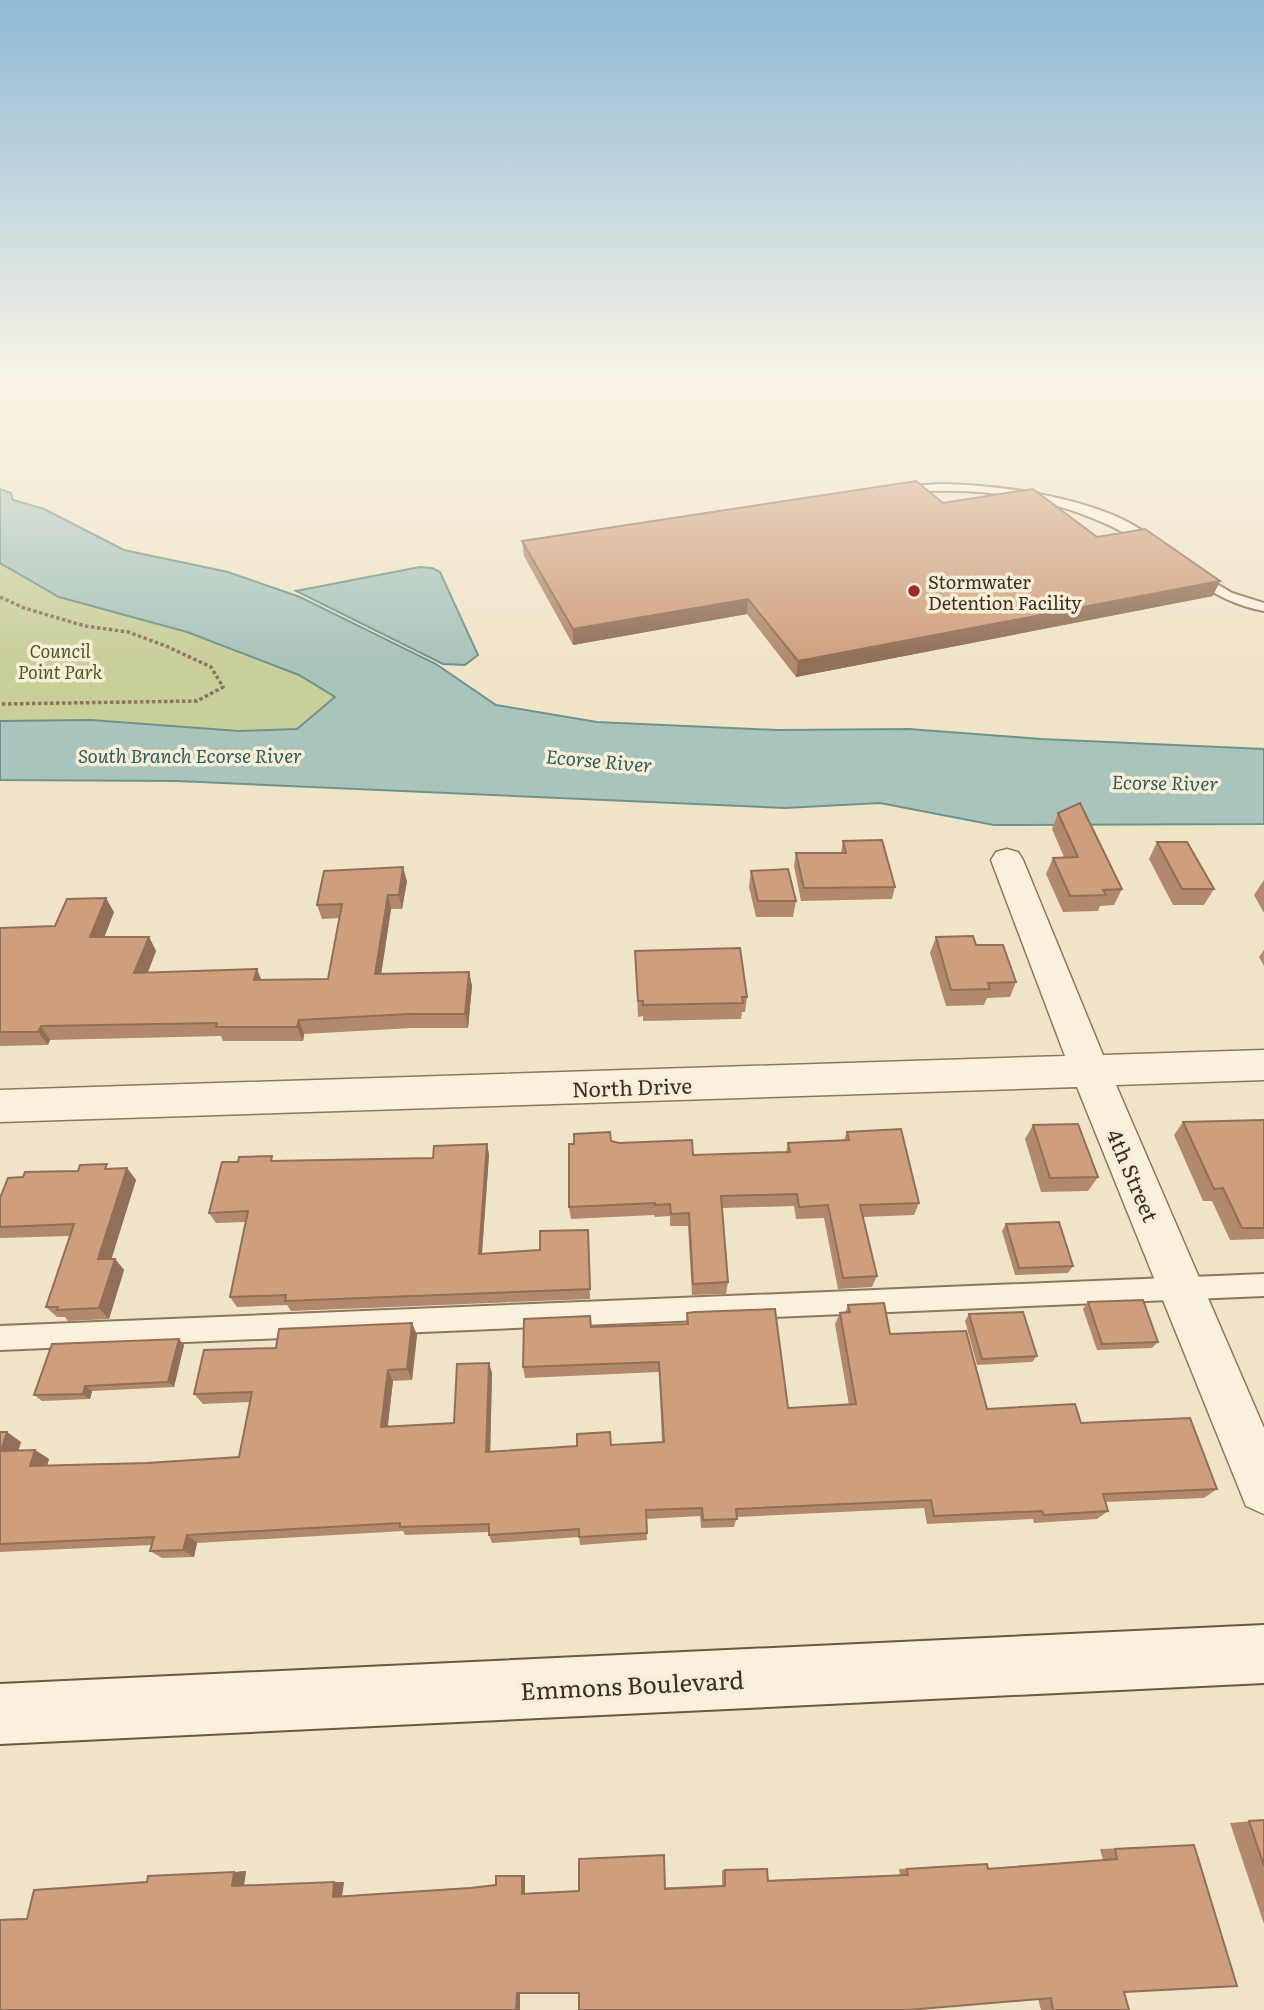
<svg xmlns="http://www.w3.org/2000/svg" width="1264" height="2010" font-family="Literata,serif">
	<rect width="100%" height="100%" fill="#f0e4c8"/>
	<!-- green -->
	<polygon fill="#c9cf9b" points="0,563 59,597 187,632 299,675 336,697 297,729 239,731 91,720 0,721"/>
	<!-- water -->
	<g fill="#a9c4bc" stroke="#6f938a" stroke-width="2">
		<polygon points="0,489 11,493 13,500 44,509 124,550 228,572 300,597 436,664 496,705 597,722 777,730 909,729 1041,739 1264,749 1264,824 994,825 880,803 785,808 177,781 0,780 0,721 91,720 239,731 297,729 335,697 299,675 187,632 59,597 0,563"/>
		<polygon points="420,567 432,568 440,572 478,655 465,665 443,664 296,591"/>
	</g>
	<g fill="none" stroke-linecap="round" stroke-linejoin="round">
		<defs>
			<g id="lane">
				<path d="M941,484C1002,485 1115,499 1160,545L1150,548C1077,501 996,486 911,492L905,489L911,486Z"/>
				<path d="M1195,571L1232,593L1264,603V611C1236,606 1214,594 1191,578V572Z"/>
				<polygon points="1264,1274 1264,1296 0,1350 0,1326"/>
			</g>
			<polygon id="street" points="1007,849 1018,852 1023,860 1103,1055 1264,1050 1264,1080 1116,1085 1264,1428 1264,1514 1246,1506 1077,1087 0,1122 0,1090 1065,1056 991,860 996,852"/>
			<polygon id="secondary" points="1264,1625 1264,1683 0,1744 0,1684"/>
		</defs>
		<!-- lane casing -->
		<use href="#lane" stroke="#8d765c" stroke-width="4"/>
		<!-- street casing -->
		<use href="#street" stroke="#8d765c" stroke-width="3"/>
		<!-- secondary casing -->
		<use href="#secondary" stroke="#6f573f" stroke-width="4"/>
		<!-- path -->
		<polyline stroke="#8d765c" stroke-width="3.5" stroke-dasharray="3.5 2.5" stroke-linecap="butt" points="0,597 24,608 85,626 128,632 166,646 211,667 223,687 197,701 0,704"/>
		<!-- lane -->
		<use href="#lane" fill="#faf1dc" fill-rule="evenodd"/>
		<!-- street -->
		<use href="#street" fill="#faf1dc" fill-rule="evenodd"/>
		<!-- secondary -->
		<use href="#secondary" fill="#faf1dc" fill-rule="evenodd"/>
	</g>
	<!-- wall -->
	<g fill="#b2896c">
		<polygon points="943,503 1097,537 1213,596 796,677 747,614 573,645 524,556 522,541"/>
		<polygon points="1058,813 1122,889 1114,905 1100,906 1098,911 1063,912 1046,874 1053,858 1064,857 1052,829"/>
		<polygon points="843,841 895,887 892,899 801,901 794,866 796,853 841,853"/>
		<polygon points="1157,842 1214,889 1204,905 1173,905 1149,859"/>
		<polygon points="751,871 796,901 793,917 756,917 749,887"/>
		<polygon points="1264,880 1264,913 1254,895"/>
		<polygon points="407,881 402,909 391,909 381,974 469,972 472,986 468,1028 412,1028 304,1034 303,1041 223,1041 221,1036 50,1040 48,1045 0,1046 0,928 55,926 114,912 104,937 149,937 156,951 148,972 261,980 328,979 340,918 322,919 317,905"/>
		<polygon points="936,937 976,945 1016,982 1010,997 987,998 984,1005 946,1006 930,953"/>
		<polygon points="1264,950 1264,966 1259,957"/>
		<polygon points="635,951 747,997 745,1012 742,1012 741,1019 643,1021 643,1016 638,1017"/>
		<polygon points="1264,1120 1264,1239 1230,1240 1212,1201 1203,1201 1174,1135 1183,1122"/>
		<polygon points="1033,1125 1098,1177 1088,1191 1041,1192 1025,1139"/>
		<polygon points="847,1132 919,1203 914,1215 863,1217 877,1276 872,1287 838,1289 824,1218 796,1219 794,1206 722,1208 728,1282 726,1294 692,1295 688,1226 670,1226 670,1216 655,1217 654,1215 571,1219 569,1207 611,1141 693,1155 786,1152 788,1143 844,1140"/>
		<polygon points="487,1144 489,1155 482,1254 540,1250 589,1240 590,1299 291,1311 287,1305 237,1307 230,1297 246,1222 216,1223 209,1213 275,1161 433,1158"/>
		<polygon points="127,1168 136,1180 111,1259 115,1259 124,1270 109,1319 68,1321 65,1317 57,1317 46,1307 70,1236 0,1238 0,1198 23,1177 78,1171"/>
		<polygon points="1006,1224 1073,1266 1068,1273 1015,1275 1002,1231"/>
		<polygon points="1088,1302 1158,1342 1152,1348 1097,1350 1083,1309"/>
		<polygon points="848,1305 890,1334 987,1409 1081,1423 1217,1489 1204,1498 1105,1502 1108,1511 1097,1519 1034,1523 1033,1519 927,1524 924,1508 737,1517 734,1527 701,1528 700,1516 646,1519 647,1540 580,1545 579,1537 492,1543 489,1535 489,1532 405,1535 403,1531 197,1543 194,1557 162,1558 150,1551 152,1545 0,1552 0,1432 21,1442 18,1451 35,1450 49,1459 47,1466 147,1463 239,1457 250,1402 203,1404 194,1394 276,1348 417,1335 412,1380 393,1381 388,1426 454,1423 489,1363 492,1373 490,1452 662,1442 659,1372 525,1378 523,1367 590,1316 591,1327 686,1324 687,1313 788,1408 849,1405 835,1324 840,1313 845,1313"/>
		<polygon points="969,1314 1037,1356 1032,1362 977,1365 965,1321"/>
		<polygon points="184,1345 174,1387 92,1391 90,1399 42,1401 34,1395"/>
		<polygon points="1264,1820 1264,1924 1230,1823"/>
		<polygon points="1194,1845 1124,1992 1129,2010 1041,2010 1038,1999 579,1993 520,1993 520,2010 0,2010 0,1919 27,1918 147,1882 246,1871 244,1885 344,1882 342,1896 475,1887 496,1885 496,1876 525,1875 525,1893 722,1885 722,1870 767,1869 768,1880 900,1875 899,1869 976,1864 987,1864 988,1868 1103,1860 1100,1849"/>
	</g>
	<!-- shaded-wall -->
	<g fill="#916f58">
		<polygon points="1220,581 1213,596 796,677 798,661"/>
		<polygon points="748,599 747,614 573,645 573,629"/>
		<polygon points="403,867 407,881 402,909 399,895"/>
		<polygon points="388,895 391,909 379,988 375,974"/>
		<polygon points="106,898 114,912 99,951 90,937"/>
		<polygon points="149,937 156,951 142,987 134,973"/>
		<polygon points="257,969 263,984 254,980"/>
		<polygon points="469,972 472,986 468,1028 465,1014"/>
		<polygon points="299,1020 304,1034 303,1041 297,1027"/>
		<polygon points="41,1026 50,1040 48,1045 38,1032"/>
		<polygon points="487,1144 489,1155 481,1264 479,1254"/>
		<polygon points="127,1168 136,1180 108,1270 98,1259"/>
		<polygon points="115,1259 124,1270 109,1319 99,1308"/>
		<polygon points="412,1323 417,1335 412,1380 407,1369"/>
		<polygon points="179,1339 184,1345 174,1387 168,1382"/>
		<polygon points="489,1363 492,1373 490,1461 486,1452"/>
		<polygon points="388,1370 393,1381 386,1437 381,1427"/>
		<polygon points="85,1386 92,1391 90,1399 83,1394"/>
		<polygon points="7,1432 21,1442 15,1461 1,1451"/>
		<polygon points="35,1450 49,1459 44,1475 30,1466"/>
		<polygon points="187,1535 197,1543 194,1557 183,1550"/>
		<polygon points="246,1871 244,1885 232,1886 234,1872"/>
		<polygon points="525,1875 525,1893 522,1894 522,1876"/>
		<polygon points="334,1882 344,1882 342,1896 333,1897"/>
		<polygon points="520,1989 520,2010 516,2010 517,1993"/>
	</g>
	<!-- building -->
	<g fill="#cf9f7d" stroke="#916f58" stroke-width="2">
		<polygon points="916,481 943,503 1033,489 1097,537 1145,529 1220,581 798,661 748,599 573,629 522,541"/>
		<polygon points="1080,803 1122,889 1103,890 1106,895 1070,896 1053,858 1078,857 1058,813"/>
		<polygon points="882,840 895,887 804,888 796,853 846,853 843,841"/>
		<polygon points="1157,842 1187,842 1214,889 1182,889"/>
		<polygon points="403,867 399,895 388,895 375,974 469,972 465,1014 409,1014 299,1020 297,1027 216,1027 217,1023 41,1026 38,1032 0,1032 0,928 55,926 67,899 106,898 90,937 149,937 134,973 257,969 254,980 328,979 342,904 317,905 324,871"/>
		<polygon points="788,869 796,901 758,901 751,871"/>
		<polygon points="973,936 976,945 1003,945 1016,982 988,983 990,989 951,990 936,937"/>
		<polygon points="740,948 747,997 742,997 743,1003 643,1005 643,1001 638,1001 635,951"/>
		<polygon points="1264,1120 1264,1228 1242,1228 1223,1188 1214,1189 1183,1122"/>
		<polygon points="1078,1124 1098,1177 1050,1178 1033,1125"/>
		<polygon points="901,1129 919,1203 860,1205 877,1276 843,1278 828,1205 799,1207 797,1194 721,1196 728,1282 693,1284 689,1213 671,1214 670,1204 655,1205 655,1203 569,1207 569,1144 574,1144 574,1134 610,1132 611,1141 619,1143 692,1140 693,1155 790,1152 788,1143 849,1140 847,1132"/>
		<polygon points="487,1144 479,1254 540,1250 540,1231 588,1230 590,1289 285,1301 286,1295 230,1297 248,1211 209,1213 222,1162 238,1162 239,1157 272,1156 271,1161 433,1158 434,1146"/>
		<polygon points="107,1164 105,1169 127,1168 98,1259 115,1259 99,1308 57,1310 58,1307 46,1307 74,1224 0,1227 0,1198 8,1178 23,1177 25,1172 78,1171 80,1165"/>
		<polygon points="1059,1222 1073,1266 1019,1268 1006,1224"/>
		<polygon points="1143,1300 1158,1342 1102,1344 1088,1302"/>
		<polygon points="884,1303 890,1334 966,1331 987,1409 1075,1404 1081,1423 1190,1418 1217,1489 1103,1494 1108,1511 1044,1515 1042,1511 934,1516 931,1500 736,1509 737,1519 703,1520 702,1508 646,1510 647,1533 579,1537 579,1529 489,1535 489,1524 400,1527 400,1523 187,1535 183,1550 150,1551 154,1537 0,1544 0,1432 7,1432 1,1451 35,1450 30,1466 147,1463 239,1457 252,1392 194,1394 204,1350 276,1348 279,1329 412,1323 407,1369 388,1370 381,1427 454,1423 457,1364 489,1363 486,1452 577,1446 577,1434 610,1432 611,1445 664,1442 659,1362 523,1367 524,1319 590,1316 591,1327 688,1324 687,1313 695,1312 775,1309 788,1408 856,1404 840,1313 850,1312 848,1305"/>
		<polygon points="1023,1312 1037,1356 982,1359 969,1314"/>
		<polygon points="179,1339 168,1382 85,1386 83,1394 34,1395 52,1344"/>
		<polygon points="1264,1820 1264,1866 1249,1821"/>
		<polygon points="1194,1845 1237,1986 1124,1992 1129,2010 1053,2010 1051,1998 908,2010 579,2010 579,1993 517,1993 516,2010 0,2010 0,1920 27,1919 34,1890 147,1882 148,1876 234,1872 232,1886 334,1882 333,1897 470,1888 496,1885 496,1876 522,1876 522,1894 579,1891 579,1859 664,1855 665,1889 725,1886 725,1870 767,1869 768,1881 908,1875 907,1869 987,1864 988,1869 1117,1859 1115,1849"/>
	</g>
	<!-- sky -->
	<linearGradient id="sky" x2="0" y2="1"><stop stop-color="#8fbad6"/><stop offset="0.57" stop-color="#f8f3e6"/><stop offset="1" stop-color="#f8f3e6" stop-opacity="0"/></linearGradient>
	<rect width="1264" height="661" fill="url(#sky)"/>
	<!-- markers -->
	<circle fill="#9e2a2b" stroke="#f7eed8" stroke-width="2.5" cx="914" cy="591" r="7"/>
	<g text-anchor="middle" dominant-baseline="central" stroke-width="7" stroke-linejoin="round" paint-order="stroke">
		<!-- far-poi labels -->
		<g font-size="18" fill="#3d2e20" stroke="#f7eed8" text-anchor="start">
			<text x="928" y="581">Stormwater<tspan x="928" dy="21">Detention Facility</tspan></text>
		</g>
		<!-- far-park labels -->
		<g font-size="18" font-style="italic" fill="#4d5a26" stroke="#f7eed8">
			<text x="60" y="650">Council<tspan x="60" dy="21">Point Park</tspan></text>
		</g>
		<!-- far-water labels -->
		<g font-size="19" font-style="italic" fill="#2f5d5a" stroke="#f7eed8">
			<text x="190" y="755">South Branch Ecorse River</text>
			<text transform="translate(599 760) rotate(5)">Ecorse River</text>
			<text transform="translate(1165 782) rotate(1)">Ecorse River</text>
		</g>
		<!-- street labels -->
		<g font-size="21" fill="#3d2e20" stroke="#f7eed8">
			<text transform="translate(632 1086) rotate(-2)">North Drive</text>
			<text transform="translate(1134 1175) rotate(67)">4th Street</text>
		</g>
		<!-- near-street labels -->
		<g font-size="24" fill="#3d2e20" stroke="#f7eed8">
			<text transform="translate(632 1684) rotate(-3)">Emmons Boulevard</text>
		</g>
	</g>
</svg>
